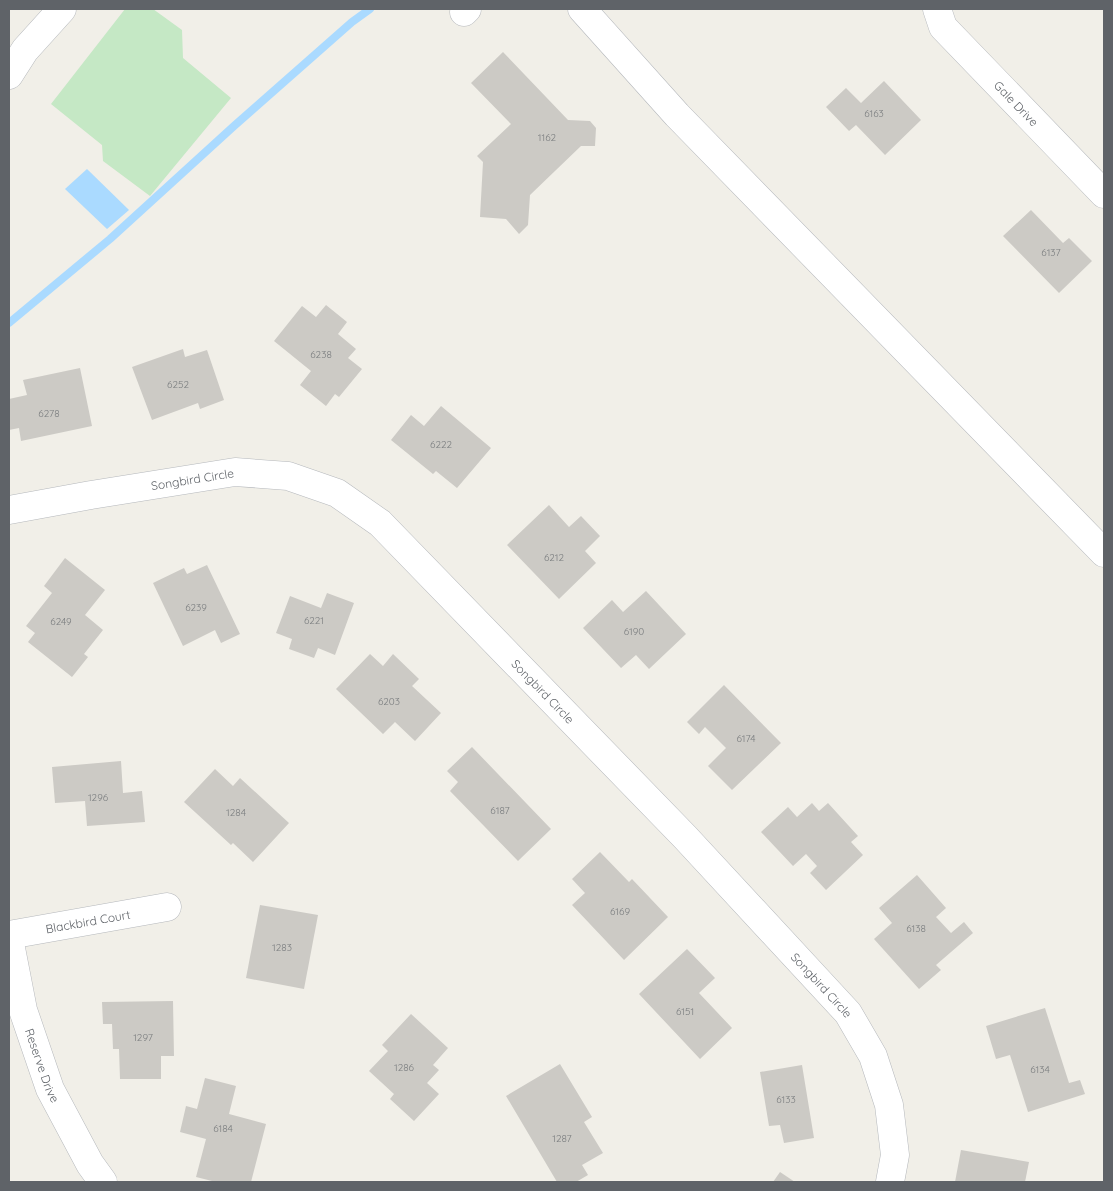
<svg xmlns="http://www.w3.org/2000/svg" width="1113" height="1191" font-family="Quicksand,sans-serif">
	<rect width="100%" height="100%" fill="#f1efe8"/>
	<!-- green -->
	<polygon fill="#c5e8c5" points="125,9 153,9 182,30 183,58 231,98 150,196 103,161 102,145 51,104"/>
	<!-- water -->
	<polygon fill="#aadaff" points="87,169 129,210 107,229 65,189"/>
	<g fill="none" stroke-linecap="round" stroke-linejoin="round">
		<!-- stream -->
		<polyline stroke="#aadaff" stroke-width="8" points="9,323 110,239 234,126 352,22 370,9"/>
	</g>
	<!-- building -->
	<g fill="#cccac5">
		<polygon points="503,52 568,120 590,121 596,128 595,146 581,146 530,195 528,225 519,234 506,219 480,217 483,162 477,156 511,124 471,83"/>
		<polygon points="884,81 921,120 885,155 856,125 849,131 826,107 846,88 861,103"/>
		<polygon points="1031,210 1063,243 1069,238 1092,261 1059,293 1003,236"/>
		<polygon points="326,305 347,322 338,334 356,349 348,358 362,369 339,397 335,394 326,406 300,385 311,371 274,341 302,306 316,317"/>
		<polygon points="183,349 185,357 207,350 224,400 200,409 198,403 152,420 132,367"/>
		<polygon points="80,368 92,426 21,441 19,428 9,430 9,399 27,395 23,380"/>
		<polygon points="441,406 491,448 457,488 436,471 433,474 391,440 411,415 424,426"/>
		<polygon points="549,505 569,527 581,516 600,536 585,551 596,563 559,599 507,545"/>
		<polygon points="65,558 105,590 85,615 103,630 84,654 88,657 72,677 28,642 35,633 26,626 52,593 44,586"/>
		<polygon points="207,565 240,634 221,643 215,630 183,646 153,583 184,568 187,574"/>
		<polygon points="646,591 686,634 649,669 636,655 621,668 583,628 612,600 623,612"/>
		<polygon points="327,593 354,603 335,655 318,648 314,658 289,649 292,639 276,633 290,596 321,608"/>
		<polygon points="370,654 383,666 393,654 419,679 412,686 441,713 415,741 395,722 383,734 336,689"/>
		<polygon points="724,685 781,743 732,790 708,766 726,748 705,727 699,734 687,722"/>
		<polygon points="472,747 551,829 518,861 450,791 458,782 447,771"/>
		<polygon points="121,761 123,793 142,791 145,822 87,826 85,801 55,803 52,767"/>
		<polygon points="215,769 233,786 240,778 289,823 253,862 233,843 231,845 184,802"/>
		<polygon points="812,803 819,811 828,803 858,836 851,842 863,855 826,890 810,873 817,866 806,854 793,866 761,832 788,807 797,817"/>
		<polygon points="600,852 629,882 632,879 668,917 624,960 572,905 585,893 572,879"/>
		<polygon points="917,875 946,908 936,917 951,933 964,922 973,933 936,965 941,970 919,989 874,939 892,923 879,908"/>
		<polygon points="260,905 318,915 304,989 246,978"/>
		<polygon points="687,949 715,978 699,993 732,1028 700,1059 639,994"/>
		<polygon points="173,1001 174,1056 161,1056 161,1079 120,1079 119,1049 113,1049 112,1024 103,1024 102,1002"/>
		<polygon points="1045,1008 1069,1083 1080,1080 1085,1094 1028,1112 1010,1055 996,1059 986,1026"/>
		<polygon points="411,1014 448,1048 433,1065 439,1070 427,1083 439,1094 414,1121 390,1099 394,1094 369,1071 388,1051 382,1045"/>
		<polygon points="560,1064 592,1117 584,1122 603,1153 582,1165 588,1175 576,1182 557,1182 506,1096"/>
		<polygon points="802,1065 814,1138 784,1143 780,1125 769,1126 760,1072"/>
		<polygon points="205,1078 236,1086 229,1114 266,1124 251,1182 216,1182 196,1177 206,1139 180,1132 186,1106 197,1109"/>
		<polygon points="961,1150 1029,1162 1025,1182 955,1182"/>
		<polygon points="780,1172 795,1182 773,1182"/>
	</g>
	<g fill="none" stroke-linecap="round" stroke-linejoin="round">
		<defs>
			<g id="minor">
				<polyline points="582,9 677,115 1104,553"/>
				<path id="s1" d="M937,9L943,27L1104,194"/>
				<polyline points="464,12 467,9"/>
				<polyline points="9,75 25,50 62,9"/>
				<path id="s2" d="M9,510L91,495L235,472L288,476L337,493L380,523L685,837L848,1013L873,1056L889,1105L895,1155L890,1182"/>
				<path id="s3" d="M9,935L167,907"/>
				<path id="s4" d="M9,938L23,1010L50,1089L90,1164L103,1182"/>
			</g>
		</defs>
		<!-- minor casing -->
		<use href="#minor" stroke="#b5b8bc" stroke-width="29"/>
		<!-- minor -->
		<use href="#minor" stroke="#fff" stroke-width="28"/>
	</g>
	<g text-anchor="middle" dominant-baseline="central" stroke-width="5" stroke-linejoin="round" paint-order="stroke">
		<!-- number labels -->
		<g font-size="10" fill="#7a7d7f">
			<text x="874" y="113">6163</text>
			<text x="547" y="137">1162</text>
			<text x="1051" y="252">6137</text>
			<text x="321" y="354">6238</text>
			<text x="178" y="384">6252</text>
			<text x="49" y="413">6278</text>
			<text x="441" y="444">6222</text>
			<text x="554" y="557">6212</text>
			<text x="196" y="607">6239</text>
			<text x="314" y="620">6221</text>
			<text x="61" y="621">6249</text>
			<text x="634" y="631">6190</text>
			<text x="389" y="701">6203</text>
			<text x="746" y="738">6174</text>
			<text x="98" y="797">1296</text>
			<text x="500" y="810">6187</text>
			<text x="236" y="812">1284</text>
			<text x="620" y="911">6169</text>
			<text x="916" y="928">6138</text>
			<text x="282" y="947">1283</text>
			<text x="685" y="1011">6151</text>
			<text x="143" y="1037">1297</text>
			<text x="404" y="1067">1286</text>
			<text x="1040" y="1069">6134</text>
			<text x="786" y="1099">6133</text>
			<text x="223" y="1128">6184</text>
			<text x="562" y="1138">1287</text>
		</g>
		<!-- street labels -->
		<g font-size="12" fill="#5f6368" stroke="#fff">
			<text stroke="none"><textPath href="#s1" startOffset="125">Gale Drive</textPath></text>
			<text stroke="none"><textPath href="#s2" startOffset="186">Songbird Circle</textPath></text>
			<text stroke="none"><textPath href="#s2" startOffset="621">Songbird Circle</textPath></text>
			<text stroke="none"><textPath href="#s3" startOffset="80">Blackbird Court</textPath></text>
			<text stroke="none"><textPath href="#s2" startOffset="1026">Songbird Circle</textPath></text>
			<text stroke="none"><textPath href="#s4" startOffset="132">Reserve Drive</textPath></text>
		</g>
	</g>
	<!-- border -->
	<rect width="1113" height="1191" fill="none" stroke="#5f6368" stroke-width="20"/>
</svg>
